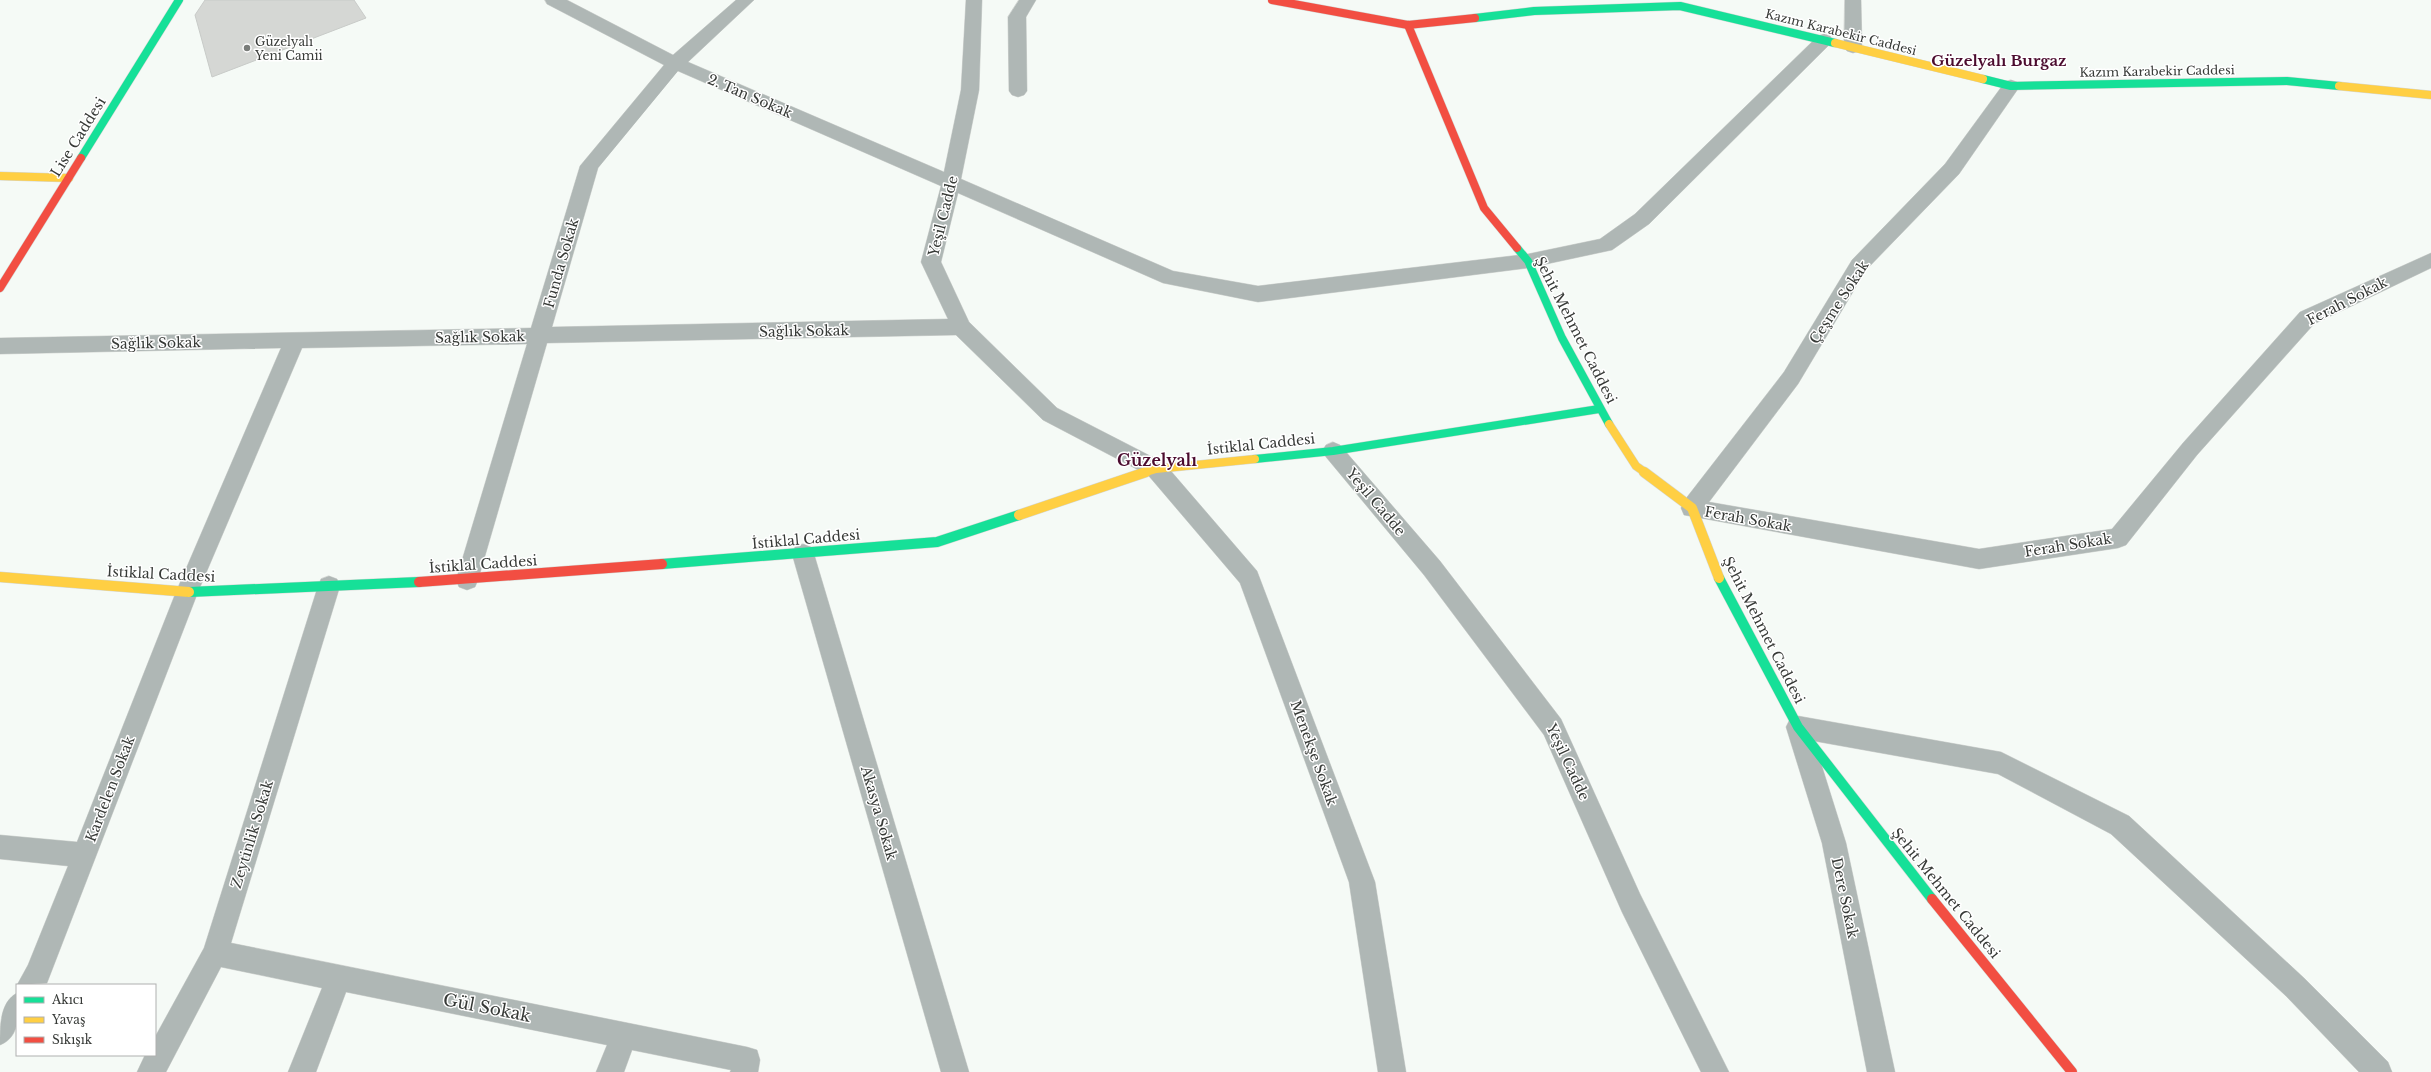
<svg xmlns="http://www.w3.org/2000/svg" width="2431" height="1072" font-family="'Libre Baskerville',serif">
	<rect width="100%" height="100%" fill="#f5faf6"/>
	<!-- building -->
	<polygon fill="#d5d7d4" stroke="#c8cbc8" points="205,0 354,0 366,18 212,77 195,15"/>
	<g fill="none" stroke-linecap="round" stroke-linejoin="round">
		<defs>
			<g id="street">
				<path d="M545,0H567L673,55L736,0H754L688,62L944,172L961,90L966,0H982L979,90L961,179L1173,271L1258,286L1528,254L1600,239L1635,214L1818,36L1824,34L1830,36L1833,40L1830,44L1649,224L1612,250L1528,268L1258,302L1163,283L958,193L941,262L969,322L1057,408L1164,463L1257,571L1375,882L1406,1072H1378L1349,882L1240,583L1148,475L1043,420L956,335L547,343L478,580L475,587L467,590L459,587L456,580L527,344L302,348L198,592L47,983L17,985L28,965L68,866L0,859V835L77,842L176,592L281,348L0,354V338L531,328L580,166L664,65L547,4ZM678,71L941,186L921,262L948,319L552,327L598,168Z"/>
				<polygon points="1019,0 1036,0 1026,17 1027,91 1024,95 1018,97 1012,95 1009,91 1008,17"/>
				<polygon points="1845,0 1861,0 1862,47 1859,51 1853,53 1847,51 1844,47"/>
				<polygon points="2011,80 2017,82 2020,86 1959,174 1866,270 1798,384 1709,502 1979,549 2112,529 2183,443 2300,312 2431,253 2431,268 2314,324 2197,455 2126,545 2118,548 1979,569 1684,515 1681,508 1684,501 1784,372 1852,260 1945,164 2005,82"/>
				<polygon points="1333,442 1340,445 1440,561 1561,719 1640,894 1729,1072 1701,1072 1622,912 1544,735 1424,575 1326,457 1322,451 1326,445"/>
				<polygon points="803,544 811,547 814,554 969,1072 941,1072 792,554 795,547"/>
				<polygon points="329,576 337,579 340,586 231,943 747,1047 757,1050 760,1060 758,1072 730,1072 731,1070 632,1050 624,1072 596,1072 607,1045 346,992 316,1072 288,1072 322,988 221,967 166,1072 137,1072 145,1055 155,1055 155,1037 204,948 318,586 321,579"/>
				<polygon points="1798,716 2001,752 2129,816 2304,978 2388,1062 2392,1072 2359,1072 2286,996 2111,834 1998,774 1814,741 1846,843 1895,1072 1867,1072 1822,843 1786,727 1790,719"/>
				<path d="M17,993C17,1013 22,1036 0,1045C0,1025 0,1002 17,993Z"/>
			</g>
			<g id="fast-far1">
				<polyline points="1475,18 1534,11 1680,6 1835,43"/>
				<polyline points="1983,79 2011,86 2287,81 2339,86"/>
				<polyline points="81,158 179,0"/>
				<polyline points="1517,248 1528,261 1562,338 1609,424"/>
				<polyline points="1255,459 1333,451 1599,409"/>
			</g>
			<g id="fast">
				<polyline points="662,564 937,542 1019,515"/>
				<polyline points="1719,578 1798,727 1932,899"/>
				<polyline points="189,592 419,582"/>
			</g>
			<g id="slow-far1">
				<polyline points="1835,43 1983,79"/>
				<polyline points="2339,86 2431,95"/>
				<polyline points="0,176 69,178"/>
				<polyline points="1609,424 1636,466 1646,473"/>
				<polyline points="1143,473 1156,469 1255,459"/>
			</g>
			<g id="slow">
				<polyline points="1644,472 1692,508 1719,578"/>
				<polyline points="1019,515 1146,472"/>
				<polyline points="0,577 189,592"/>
			</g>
			<g id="jam-far1">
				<polyline points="1272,0 1408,25 1475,18"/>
				<polyline points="1408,25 1484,208 1517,248"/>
				<polyline points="0,288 81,158"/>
			</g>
			<g id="jam">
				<polyline points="419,582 662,564"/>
				<polyline points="1932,899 2072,1072"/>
			</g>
		</defs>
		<!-- street casing -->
		<use href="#street" stroke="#d4d7d4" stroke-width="1"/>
		<!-- fast-far1 casing -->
		<use href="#fast-far1" stroke="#d4d7d4" stroke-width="9"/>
		<!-- fast casing -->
		<use href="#fast" stroke="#d4d7d4" stroke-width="11"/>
		<!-- slow-far1 casing -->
		<use href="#slow-far1" stroke="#d4d7d4" stroke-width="9"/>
		<!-- slow casing -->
		<use href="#slow" stroke="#d4d7d4" stroke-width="11"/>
		<!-- jam-far1 casing -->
		<use href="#jam-far1" stroke="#d4d7d4" stroke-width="9"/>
		<!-- jam casing -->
		<use href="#jam" stroke="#d4d7d4" stroke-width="11"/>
		<!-- street -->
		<use href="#street" fill="#afb7b5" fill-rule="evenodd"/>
		<!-- fast-far1 -->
		<use href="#fast-far1" stroke="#16e098" stroke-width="8"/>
		<!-- fast -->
		<use href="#fast" stroke="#16e098" stroke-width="10"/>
		<!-- slow-far1 -->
		<use href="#slow-far1" stroke="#ffcf43" stroke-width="8"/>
		<!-- slow -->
		<use href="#slow" stroke="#ffcf43" stroke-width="10"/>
		<!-- jam-far1 -->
		<use href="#jam-far1" stroke="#f24e42" stroke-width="8"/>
		<!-- jam -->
		<use href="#jam" stroke="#f24e42" stroke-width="10"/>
	</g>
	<!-- markers -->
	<circle fill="#7a7d7a" stroke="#fff" stroke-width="1.5" cx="247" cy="48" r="4"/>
	<g text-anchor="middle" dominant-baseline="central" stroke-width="3" stroke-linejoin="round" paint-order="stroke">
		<!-- far-street labels -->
		<g font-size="12" fill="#373a37" stroke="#fff">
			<text transform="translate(1841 32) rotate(14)">Kazım Karabekir Caddesi</text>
			<text transform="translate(2157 71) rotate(-1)">Kazım Karabekir Caddesi</text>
		</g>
		<!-- far-poi labels -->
		<g font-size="12" fill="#373a37" stroke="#fff" text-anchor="start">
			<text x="255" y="41">Güzelyalı<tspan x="255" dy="14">Yeni Camii</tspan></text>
		</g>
		<!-- street labels -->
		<g font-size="14" fill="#373a37" stroke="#fff">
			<text transform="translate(750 96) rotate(23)">2. Tan Sokak</text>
			<text transform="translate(78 137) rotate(-58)">Lise Caddesi</text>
			<text transform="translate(943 216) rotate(-76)">Yeşil Cadde</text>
			<text transform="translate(561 263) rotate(-74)">Funda Sokak</text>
			<text transform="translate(2347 301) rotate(-27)">Ferah Sokak</text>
			<text transform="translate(1839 302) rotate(-57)">Çeşme Sokak</text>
			<text transform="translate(1576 330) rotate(63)">Şehit Mehmet Caddesi</text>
			<text transform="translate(804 331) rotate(-1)">Sağlık Sokak</text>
			<text transform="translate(480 337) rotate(-1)">Sağlık Sokak</text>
			<text transform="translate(156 343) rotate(-1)">Sağlık Sokak</text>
			<text transform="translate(1261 444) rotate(-6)">İstiklal Caddesi</text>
			<text transform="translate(1376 502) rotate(50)">Yeşil Cadde</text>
			<text transform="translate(1748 519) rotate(10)">Ferah Sokak</text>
			<text transform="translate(806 539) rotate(-5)">İstiklal Caddesi</text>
			<text transform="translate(2068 545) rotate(-9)">Ferah Sokak</text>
			<text transform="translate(483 564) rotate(-4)">İstiklal Caddesi</text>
			<text transform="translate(161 574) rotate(3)">İstiklal Caddesi</text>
			<text transform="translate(1764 630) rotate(63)">Şehit Mehmet Caddesi</text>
			<text transform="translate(1314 753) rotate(70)">Menekşe Sokak</text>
			<text transform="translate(1568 762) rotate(65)">Yeşil Cadde</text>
			<text transform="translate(110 789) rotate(-69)">Kardelen Sokak</text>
			<text transform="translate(879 813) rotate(74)">Akasya Sokak</text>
			<text transform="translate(252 834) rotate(-73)">Zeytinlik Sokak</text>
			<text transform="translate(1946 893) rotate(51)">Şehit Mehmet Caddesi</text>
			<text transform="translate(1845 898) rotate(78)">Dere Sokak</text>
		</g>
		<!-- far-district labels -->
		<g font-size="15" font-weight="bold" fill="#4b0b2e" stroke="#fff">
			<text x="1999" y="60">Güzelyalı Burgaz</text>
		</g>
		<!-- quarter labels -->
		<g font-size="16" font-weight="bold" fill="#4b0b2e" stroke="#fff">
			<text x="1157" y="460">Güzelyalı</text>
		</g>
		<!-- near-street labels -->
		<g font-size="17" fill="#373a37" stroke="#fff">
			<text transform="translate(487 1008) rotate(11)">Gül Sokak</text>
		</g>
	</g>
	<!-- legend -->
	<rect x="16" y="984" width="140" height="72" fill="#ffffff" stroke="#afb0af"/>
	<rect x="24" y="997" width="20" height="6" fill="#16e098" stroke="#afb0af"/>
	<text x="52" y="1004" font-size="12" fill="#373a37">Akıcı</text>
	<rect x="24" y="1017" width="20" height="6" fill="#ffcf43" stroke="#afb0af"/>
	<text x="52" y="1024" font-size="12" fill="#373a37">Yavaş</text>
	<rect x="24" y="1037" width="20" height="6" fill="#f24e42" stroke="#afb0af"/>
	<text x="52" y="1044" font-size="12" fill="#373a37">Sıkışık</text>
</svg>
